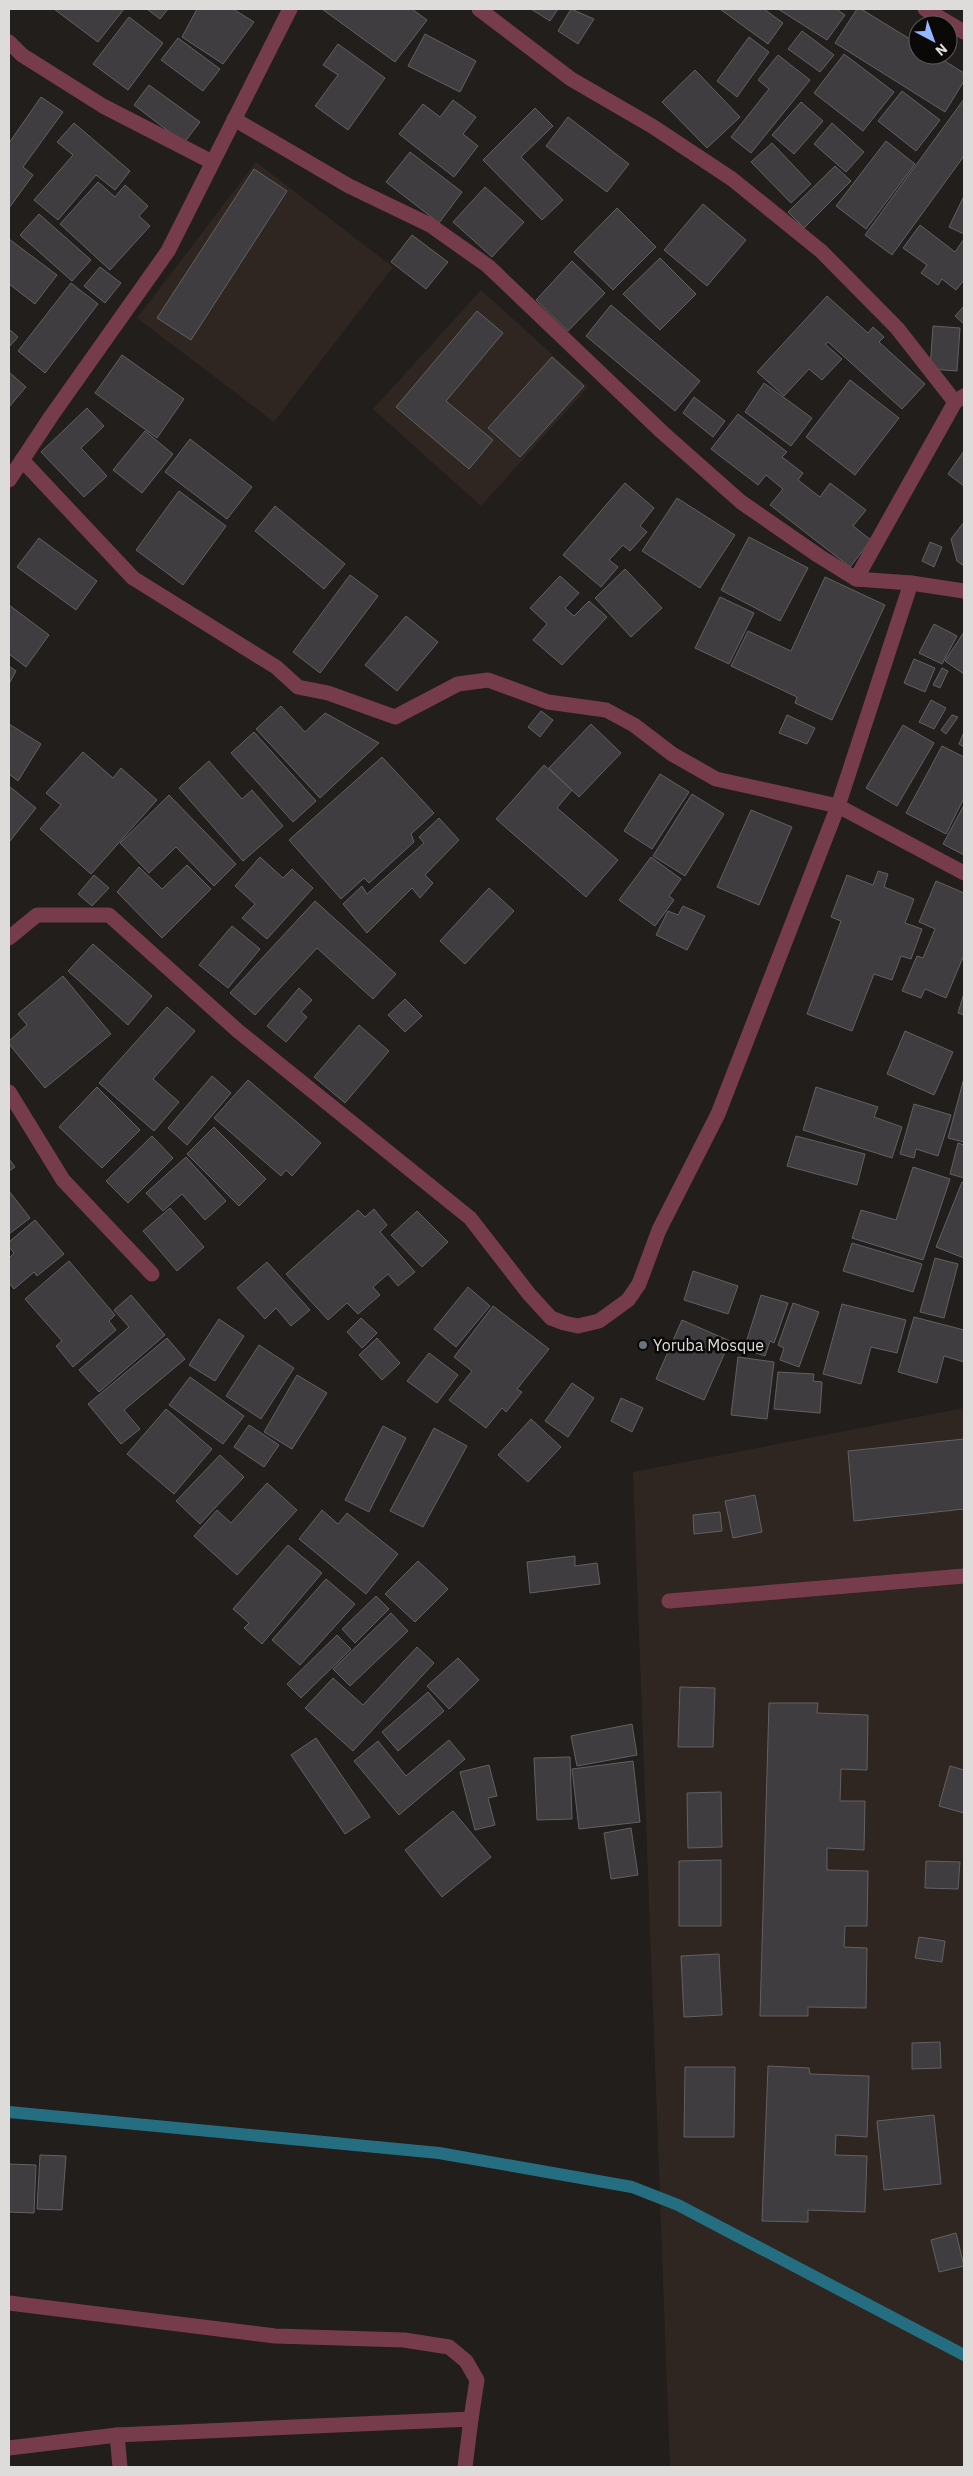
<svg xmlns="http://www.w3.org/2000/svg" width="973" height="2476" font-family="'IBM Plex Sans',sans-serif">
	<rect width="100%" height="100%" fill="#211e1c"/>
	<!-- built -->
	<g fill="#2f2621">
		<polygon points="256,162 393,267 274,422 137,318"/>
		<polygon points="481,290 588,387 481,506 373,409"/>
		<polygon points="964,1408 964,2467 670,2467 633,1472"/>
	</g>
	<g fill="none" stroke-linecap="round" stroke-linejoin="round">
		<!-- stream -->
		<polyline stroke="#256e81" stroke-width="12" points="9,2112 439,2153 632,2187 678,2205 964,2355"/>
	</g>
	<!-- building -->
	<g fill="#403d40" stroke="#636063">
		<polygon points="54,9 124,9 98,42"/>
		<polygon points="147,9 168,9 160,19"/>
		<polygon points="197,9 233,9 254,22 223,64 182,37"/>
		<polygon points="322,9 412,9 427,20 395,62"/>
		<polygon points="531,9 558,9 550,21"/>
		<polygon points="571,9 594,19 578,44 558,31"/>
		<polygon points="720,9 764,9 783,23 768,44"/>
		<polygon points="778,9 836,9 845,15 827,40"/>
		<polygon points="857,9 861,9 918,44 918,55 935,55 964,73 964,81 945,112 835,43"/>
		<polygon points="129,17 163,43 128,90 93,64"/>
		<polygon points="802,31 834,55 820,72 788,49"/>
		<polygon points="425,34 476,61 460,92 408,66"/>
		<polygon points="749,37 769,52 737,97 717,81"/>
		<polygon points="178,38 220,69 203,91 161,60"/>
		<polygon points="338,44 385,78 348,130 315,106 338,75 323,65"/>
		<polygon points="844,54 894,92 863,131 814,93"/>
		<polygon points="778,55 810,80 751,153 731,137 769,89 758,80"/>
		<polygon points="695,70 740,117 707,148 662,102"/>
		<polygon points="149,85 200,122 184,143 134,105"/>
		<polygon points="902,91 940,120 916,151 878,121"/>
		<polygon points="41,97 63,112 23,167 33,175 9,208 9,143"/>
		<polygon points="964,99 964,156 892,255 865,235"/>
		<polygon points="453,100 476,117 463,134 478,146 454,177 399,134 423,104 440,117"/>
		<polygon points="801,102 823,121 794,154 772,135"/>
		<polygon points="535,108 553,126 521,157 563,200 542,220 483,160"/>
		<polygon points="568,117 629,164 607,192 546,146"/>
		<polygon points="74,123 130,171 115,190 96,175 58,220 34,200 73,155 57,142"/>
		<polygon points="832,123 864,152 846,172 814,144"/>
		<polygon points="886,141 915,164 866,229 836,206"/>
		<polygon points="772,143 811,184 791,203 751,162"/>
		<polygon points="410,152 462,192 439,223 386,182"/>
		<polygon points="835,166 851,181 804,228 788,212"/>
		<polygon points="254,169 287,191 191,340 157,318"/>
		<polygon points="98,182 115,197 125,185 148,206 139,216 150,226 110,270 60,224"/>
		<polygon points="485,187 524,222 492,257 453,222"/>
		<polygon points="964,196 964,234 949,227"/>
		<polygon points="703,204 746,240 707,286 664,250"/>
		<polygon points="617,208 656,247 613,290 574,252"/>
		<polygon points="39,214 91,260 72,281 20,235"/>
		<polygon points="920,225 955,252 964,239 964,280 956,290 942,279 938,285 921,273 927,265 903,248"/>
		<polygon points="412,235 448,262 426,289 391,262"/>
		<polygon points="9,239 57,275 35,304 9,284"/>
		<polygon points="660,258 696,294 660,330 623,294"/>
		<polygon points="572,261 605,293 568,331 536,300"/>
		<polygon points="100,267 121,283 105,303 84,286"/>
		<polygon points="71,283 98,304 45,373 18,351"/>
		<polygon points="827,296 868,333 873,327 884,337 879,342 925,384 902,409 828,342 825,344 842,359 822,380 809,369 784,396 757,372"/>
		<polygon points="611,305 700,381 675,411 586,336"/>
		<polygon points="964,306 964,324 955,316"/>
		<polygon points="477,311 503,333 446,401 493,440 469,469 396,407"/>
		<polygon points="933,326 960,328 957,371 930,369"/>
		<polygon points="9,329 18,337 9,347"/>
		<polygon points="122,355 184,399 157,438 95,393"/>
		<polygon points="552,357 584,386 520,457 488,428"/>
		<polygon points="9,372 26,387 9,407"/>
		<polygon points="850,380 899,418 855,475 806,437"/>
		<polygon points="764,383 812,418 791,446 745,412"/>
		<polygon points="694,397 725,421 713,437 683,413"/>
		<polygon points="87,408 104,426 81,448 107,476 84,497 41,452"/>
		<polygon points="738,414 787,452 782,457 803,473 798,480 820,497 830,483 866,510 853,526 871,540 850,567 770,505 783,489 766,475 758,485 711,449"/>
		<polygon points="145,431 173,454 142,493 113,470"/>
		<polygon points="190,439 252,487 227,519 165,472"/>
		<polygon points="964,451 964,486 948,474"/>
		<polygon points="625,483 654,508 640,526 647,532 630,551 623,545 609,560 618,567 601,587 563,555"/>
		<polygon points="179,491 226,526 183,585 136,550"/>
		<polygon points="677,498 735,535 700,588 642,551"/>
		<polygon points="275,506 345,564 324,589 255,531"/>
		<polygon points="964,522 964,566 957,561 951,539"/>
		<polygon points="749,537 808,568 780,621 721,590"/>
		<polygon points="39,538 97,581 76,610 17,567"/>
		<polygon points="930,542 942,547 934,567 922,561"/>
		<polygon points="625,569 662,608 631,637 595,598"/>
		<polygon points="350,575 378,596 320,673 293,652"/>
		<polygon points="560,576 579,593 565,608 574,616 589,601 607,617 562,665 533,640 547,624 530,608"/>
		<polygon points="825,577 885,605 832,720 795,703 797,697 731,666 748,631 791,651"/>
		<polygon points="720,597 754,613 729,664 695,648"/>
		<polygon points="9,605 49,635 26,667 9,654"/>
		<polygon points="406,616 438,642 397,691 365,665"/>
		<polygon points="934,624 957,636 942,664 919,653"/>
		<polygon points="964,632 964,674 945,661"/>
		<polygon points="914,659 935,668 925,692 904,683"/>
		<polygon points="9,666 16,671 9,684"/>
		<polygon points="942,668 948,671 940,688 933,685"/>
		<polygon points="931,700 946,708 934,729 919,722"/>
		<polygon points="281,706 305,732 325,713 379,743 320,798 256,729"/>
		<polygon points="541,711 553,720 540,737 528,727"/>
		<polygon points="787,715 815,728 807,744 779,733"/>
		<polygon points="952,715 958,717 946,734 941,730"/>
		<polygon points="9,724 41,744 18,781 9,774"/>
		<polygon points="591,724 621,753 579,797 549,768"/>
		<polygon points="903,725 934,743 897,806 866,788"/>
		<polygon points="254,732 316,801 293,822 231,753"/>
		<polygon points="964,732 964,747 959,744"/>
		<polygon points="942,746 964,757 964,798 946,834 906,813"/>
		<polygon points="83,752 113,778 121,768 157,800 91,874 40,829 61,805 46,793"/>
		<polygon points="382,757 434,813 411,834 414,842 369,883 364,878 341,899 289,840"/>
		<polygon points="209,761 242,799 252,790 283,826 243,861 179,788"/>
		<polygon points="544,765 572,790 557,808 618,860 586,897 496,819"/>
		<polygon points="660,774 689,792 652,849 624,831"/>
		<polygon points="9,786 36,808 10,841 9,841"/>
		<polygon points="692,794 724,814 685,876 653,856"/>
		<polygon points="169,795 236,864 214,886 176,847 149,873 120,843"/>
		<polygon points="964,805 964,855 943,844"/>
		<polygon points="751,810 792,827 759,905 717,887"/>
		<polygon points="439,818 459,840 425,875 433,883 420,898 412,888 367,933 343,904 362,886 367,894 424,843 419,837"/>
		<polygon points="260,857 283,878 292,869 313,888 267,939 242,918 255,904 235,886"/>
		<polygon points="651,857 681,879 669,896 674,900 655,926 619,900"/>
		<polygon points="187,865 211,889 162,938 117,892 139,867 162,889"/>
		<polygon points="878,871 888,874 884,887 914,899 905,923 922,929 911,959 901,956 892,980 874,974 852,1031 807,1014 841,921 831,917 847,875 873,885"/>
		<polygon points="94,875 109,888 92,906 78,894"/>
		<polygon points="936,881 964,893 964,955 946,998 925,989 921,998 902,991 917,956 923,958 935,929 919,922"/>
		<polygon points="489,888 514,911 465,964 440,941"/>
		<polygon points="315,901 396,974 373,999 317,948 255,1015 230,993"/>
		<polygon points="683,906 705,916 687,950 656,935 668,911 678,915"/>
		<polygon points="232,926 260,949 228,988 199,965"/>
		<polygon points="93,944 152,996 128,1025 68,971"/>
		<polygon points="63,976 111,1034 45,1088 9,1044 9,1041 27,1025 18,1014"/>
		<polygon points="299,988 312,1000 301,1012 307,1017 286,1042 267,1026"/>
		<polygon points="964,993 964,1015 958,1013"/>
		<polygon points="405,999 422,1016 405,1032 388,1015"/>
		<polygon points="167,1007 195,1031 153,1079 179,1102 154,1131 99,1083"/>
		<polygon points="359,1025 389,1051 345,1103 314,1077"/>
		<polygon points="905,1031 953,1052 934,1095 887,1074"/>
		<polygon points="212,1076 231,1093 187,1145 168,1128"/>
		<polygon points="964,1078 964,1142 948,1138"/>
		<polygon points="248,1080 321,1143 292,1176 286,1170 281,1176 214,1118"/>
		<polygon points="97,1087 140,1130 102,1168 59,1127"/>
		<polygon points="816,1087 878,1107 874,1117 902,1127 892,1158 803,1130"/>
		<polygon points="914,1104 951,1115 938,1156 916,1149 914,1158 900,1154"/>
		<polygon points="214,1127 266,1179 239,1206 187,1154"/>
		<polygon points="152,1136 173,1158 128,1203 106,1181"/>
		<polygon points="796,1136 865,1154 857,1185 787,1166"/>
		<polygon points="958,1143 964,1145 964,1178 950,1174"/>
		<polygon points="186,1157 226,1201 205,1220 182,1194 163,1211 146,1193"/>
		<polygon points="9,1159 15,1167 9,1171"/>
		<polygon points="913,1167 950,1179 923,1260 852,1238 861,1210 896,1220"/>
		<polygon points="962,1182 964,1183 964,1258 936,1247"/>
		<polygon points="9,1191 30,1218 9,1234"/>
		<polygon points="170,1208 204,1247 177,1271 143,1231"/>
		<polygon points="374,1209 387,1225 380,1232 415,1272 398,1286 388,1274 373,1287 380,1295 358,1314 347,1303 328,1320 286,1274 358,1210 365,1217"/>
		<polygon points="417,1211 448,1242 422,1267 391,1235"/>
		<polygon points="35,1220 64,1254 37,1276 34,1272 14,1289 9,1283 9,1258 14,1253 9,1247 9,1242"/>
		<polygon points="852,1243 922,1264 913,1292 843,1271"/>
		<polygon points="935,1258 958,1264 944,1318 920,1312"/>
		<polygon points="69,1261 115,1315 109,1321 116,1330 73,1367 56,1346 62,1341 25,1299"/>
		<polygon points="267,1262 310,1310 291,1326 276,1308 265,1319 237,1288"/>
		<polygon points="693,1271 738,1286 728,1314 684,1300"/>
		<polygon points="468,1287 490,1306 456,1347 434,1329"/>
		<polygon points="131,1295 165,1335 99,1392 79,1370 129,1327 114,1310"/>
		<polygon points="761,1295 788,1303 774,1343 770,1341 765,1356 744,1349"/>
		<polygon points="793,1303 819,1312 799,1367 780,1360 784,1348 778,1345"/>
		<polygon points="842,1304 906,1320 897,1353 871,1347 861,1384 823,1374"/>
		<polygon points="493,1306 549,1349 517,1389 522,1392 506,1412 502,1408 486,1428 449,1400 472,1371 454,1357"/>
		<polygon points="914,1317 964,1330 964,1362 944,1356 937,1383 898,1372"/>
		<polygon points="361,1318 377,1333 362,1348 347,1332"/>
		<polygon points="219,1319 244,1336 215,1381 189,1365"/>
		<polygon points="682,1320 730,1341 704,1400 656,1379"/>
		<polygon points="167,1338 185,1359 124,1410 140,1429 121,1444 88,1404"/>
		<polygon points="377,1338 400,1363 382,1380 359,1355"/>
		<polygon points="259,1345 294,1368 261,1419 226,1396"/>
		<polygon points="429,1353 458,1375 437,1403 407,1381"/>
		<polygon points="738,1357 774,1362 767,1419 731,1415"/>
		<polygon points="778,1372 814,1374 813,1381 822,1382 820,1413 774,1409"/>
		<polygon points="297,1375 327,1393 292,1449 264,1432"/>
		<polygon points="190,1377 244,1416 223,1444 169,1405"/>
		<polygon points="572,1383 594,1398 568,1437 545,1421"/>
		<polygon points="621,1398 643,1408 632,1432 611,1421"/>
		<polygon points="166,1409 212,1449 174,1494 127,1454"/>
		<polygon points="531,1419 561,1447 528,1482 498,1455"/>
		<polygon points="249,1425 279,1445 264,1467 234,1447"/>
		<polygon points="383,1426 406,1438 369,1512 345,1500"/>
		<polygon points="434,1428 467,1446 423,1527 390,1511"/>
		<polygon points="964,1439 964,1509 854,1521 848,1451"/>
		<polygon points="220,1455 244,1477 200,1524 176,1501"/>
		<polygon points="267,1483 297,1510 237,1575 194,1536 217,1510 231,1523"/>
		<polygon points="755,1495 762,1532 733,1538 725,1501"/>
		<polygon points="322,1510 338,1524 347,1513 398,1554 366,1594 299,1539"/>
		<polygon points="720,1512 722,1531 694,1534 693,1515"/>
		<polygon points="288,1545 322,1573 262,1644 244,1628 249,1623 233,1609"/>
		<polygon points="575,1556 575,1566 597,1563 600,1584 530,1593 527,1562"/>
		<polygon points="418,1561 448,1589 415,1622 385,1594"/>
		<polygon points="326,1579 355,1604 300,1665 272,1640"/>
		<polygon points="376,1596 389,1609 355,1643 342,1629"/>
		<polygon points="391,1613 408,1631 350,1686 333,1669"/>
		<polygon points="337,1635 351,1649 301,1698 287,1684"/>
		<polygon points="417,1647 434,1663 353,1751 305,1708 333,1678 363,1705"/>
		<polygon points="458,1658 479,1680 449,1709 427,1686"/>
		<polygon points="680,1687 715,1688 713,1747 678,1747"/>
		<polygon points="428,1692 444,1711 398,1751 382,1732"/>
		<polygon points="769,1703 818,1703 817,1713 868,1715 867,1770 841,1769 840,1801 865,1801 864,1850 827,1848 827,1870 868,1871 867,1926 845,1926 844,1947 867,1948 866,2008 808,2007 808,2016 760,2016"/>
		<polygon points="632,1724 637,1755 577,1766 571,1736"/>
		<polygon points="316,1738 370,1817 345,1834 291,1755"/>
		<polygon points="449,1740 465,1759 399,1815 354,1761 378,1741 406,1776"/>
		<polygon points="570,1757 572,1819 537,1820 534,1758"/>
		<polygon points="633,1761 640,1822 579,1829 572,1769"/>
		<polygon points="489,1765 497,1796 488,1798 495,1825 475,1830 460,1772"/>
		<polygon points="950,1766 964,1770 964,1813 939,1806"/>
		<polygon points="721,1792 722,1847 688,1848 687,1793"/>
		<polygon points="453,1811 491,1857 442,1897 405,1850"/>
		<polygon points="631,1828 638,1875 611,1879 604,1833"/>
		<polygon points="721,1860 721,1926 679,1926 679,1861"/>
		<polygon points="926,1861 960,1862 958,1889 925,1888"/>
		<polygon points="919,1937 945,1941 942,1962 915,1958"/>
		<polygon points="719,1954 722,2015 684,2017 681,1956"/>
		<polygon points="940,2042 941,2068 912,2069 912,2043"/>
		<polygon points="768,2066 809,2068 810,2074 869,2076 867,2137 836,2135 835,2155 867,2156 865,2212 808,2210 808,2222 762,2221"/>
		<polygon points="685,2067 735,2067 734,2137 684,2137"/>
		<polygon points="934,2115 941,2184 884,2190 877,2121"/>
		<polygon points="40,2155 66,2156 62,2210 37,2209"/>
		<polygon points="9,2164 36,2165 34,2213 9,2212"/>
		<polygon points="956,2233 964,2266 939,2272 931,2240"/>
	</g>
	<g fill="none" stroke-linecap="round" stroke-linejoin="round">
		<!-- service -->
		<g stroke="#773c4b" stroke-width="15">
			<polyline points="669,1601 964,1576"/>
			<polyline points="9,2303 275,2336 404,2340 449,2347 466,2361 477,2380 471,2419"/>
			<polyline points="117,2435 120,2467"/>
			<polyline points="9,2448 117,2435 471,2419 465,2467"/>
		</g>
		<!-- minor -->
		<g stroke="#773c4b" stroke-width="15">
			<polyline points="479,9 571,79 652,126 732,179 821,251 897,328 955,402"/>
			<polyline points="925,9 964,32"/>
			<polyline points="9,42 22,55 103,106 212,162"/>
			<polyline points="234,119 349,186 430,225 488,266 662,432 741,502 819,556 856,579 911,583 964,591"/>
			<polyline points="22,460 133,578 276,667 298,687 328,693 395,717 458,684 488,680 548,702 606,710 634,725 672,754 716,779 838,806 964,873"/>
			<polyline points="9,480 52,415 168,251 290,9"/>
			<polyline points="856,579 955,402 964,396"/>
			<polyline points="9,938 37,915 109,915 238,1031 470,1218 529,1294 551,1318 564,1323 578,1326 599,1321 628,1300 639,1284 659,1230 718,1114 838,806 911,583"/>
			<polyline points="9,1092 63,1180 152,1274"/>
		</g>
	</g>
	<!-- markers -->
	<circle fill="#6b7280" stroke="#0a0908" stroke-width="2" cx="643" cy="1345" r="5"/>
	<g text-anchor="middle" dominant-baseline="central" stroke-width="5" stroke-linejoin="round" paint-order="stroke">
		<!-- poi labels -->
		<g font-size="16" fill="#dedcdb" stroke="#0a0908" text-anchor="start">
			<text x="653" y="1345">Yoruba Mosque</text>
		</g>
	</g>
	<!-- border -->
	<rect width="973" height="2476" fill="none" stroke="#dedcdb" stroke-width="20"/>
	<!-- north arrow -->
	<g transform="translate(933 40) rotate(139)"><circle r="24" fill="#0a0908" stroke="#5f5d5c"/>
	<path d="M0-4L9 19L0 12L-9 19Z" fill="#94b7fd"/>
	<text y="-8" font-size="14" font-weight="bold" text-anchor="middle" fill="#dedcdb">N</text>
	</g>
</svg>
